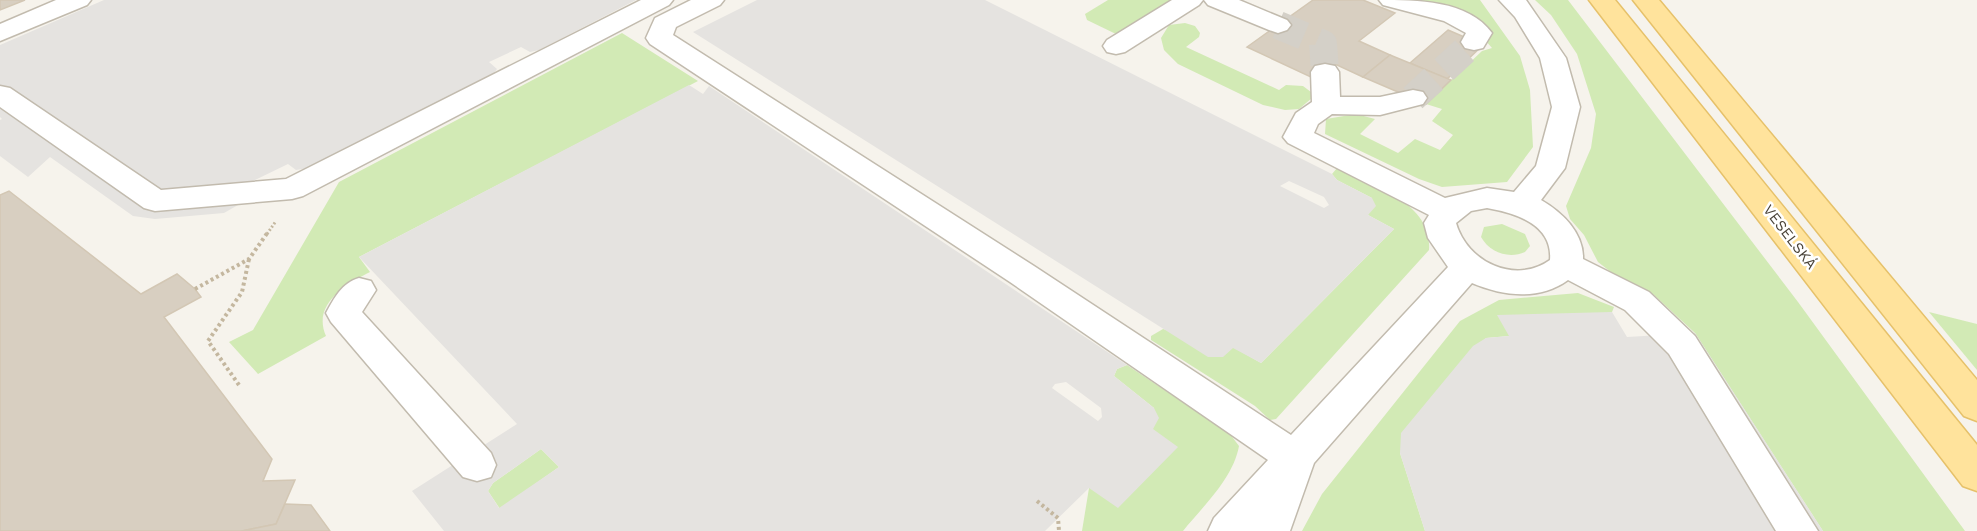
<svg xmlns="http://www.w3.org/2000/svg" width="1977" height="531" font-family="'Work Sans',sans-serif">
	<rect width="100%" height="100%" fill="#f6f3ec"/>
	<!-- green -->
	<g fill="#d2eab5">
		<polygon points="1108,0 1177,0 1118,35 1087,20 1085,14"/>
		<polygon points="1408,0 1480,0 1520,56 1530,90 1533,147 1507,182 1442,187 1419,179 1325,134 1326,119 1356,114 1375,119 1360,134 1398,153 1415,139 1440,150 1453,135 1432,121 1442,109 1426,104 1482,51 1492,48 1462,14"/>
		<polygon points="1535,0 1568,0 1798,302 1965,531 1823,531 1695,333 1654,295 1616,276 1598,262 1584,235 1570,219 1566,206 1591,148 1596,114 1577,54 1551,15"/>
		<polygon points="1185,23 1195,26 1200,33 1199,37 1186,47 1279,90 1286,85 1303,86 1311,92 1312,98 1299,109 1285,110 1263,105 1178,64 1164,50 1161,38 1169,25"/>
		<path d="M622,33L698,81L359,257L370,272C345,285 312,304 326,336L258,374L229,342L253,330L339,182Z"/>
		<path d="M1337,168C1371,185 1433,202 1429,250L1276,419L1270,420L1255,406L1151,340V336L1163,329L1233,347L1261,363L1394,229L1368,215L1372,198L1337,180L1332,174Z"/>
		<path d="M1502,224L1525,234L1530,246L1525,252C1509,259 1490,253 1481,237L1484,227Z"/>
		<polygon points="1578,293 1614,307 1612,312 1509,336 1486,338 1400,453 1425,531 1302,531 1322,494 1460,321 1499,300"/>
		<polygon points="1929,312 1977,324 1977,370"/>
		<path d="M1127,365L1230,434L1239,446C1233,479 1203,506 1183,531H1082L1089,488L1153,429L1154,408L1114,376L1117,369Z"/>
		<polygon points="541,449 559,467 500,509 488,491 493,483"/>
	</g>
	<!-- parking -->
	<g fill="#e5e3e0" fill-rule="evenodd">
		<polygon points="104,0 636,0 539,50 530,52 521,47 489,62 497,69 494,73 308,168 296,170 288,164 247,184 252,197 224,213 155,219 133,216 50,157 28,177 0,156 0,120 2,119 0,117 0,45"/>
		<path d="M757,0H985L1332,174L1337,180L1372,198L1376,206L1368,215L1394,229L1261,363L1233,348L1223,357H1208L693,32ZM1289,181L1324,197L1329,205L1324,208L1280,186Z"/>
		<path d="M689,85L703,94L709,86L1127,365L1117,369L1114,376L1154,408L1159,418L1153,429L1178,447L1118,508L1089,488L1045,531H444L412,491L517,424L359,257ZM1066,382L1101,408L1102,417L1098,421L1052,388L1055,384ZM541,449L559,467L499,508L488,491L493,483Z"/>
		<polygon points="1612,312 1627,337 1695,333 1823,531 1425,531 1400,453 1401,433 1473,346 1486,338 1509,336 1497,315"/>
	</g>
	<!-- building -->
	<g fill="#d8cfc1" stroke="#d3c7b4" stroke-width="1.5">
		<polygon points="0,0 25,0 0,10"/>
		<polygon points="1313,0 1363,0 1395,13 1359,41 1390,55 1363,77 1335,64 1315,79 1247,47"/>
		<polygon points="1448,30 1483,45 1447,79 1410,63"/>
		<polygon points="1390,55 1451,80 1426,104 1363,77"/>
		<polygon points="9,191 141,294 177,274 195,289 201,297 164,317 272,459 263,481 295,480 276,524 242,531 0,531 0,195"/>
		<polygon points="285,504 311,505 330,531 242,531 276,524"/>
	</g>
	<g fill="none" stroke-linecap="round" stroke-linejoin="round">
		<!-- minor-tunnel -->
		<g stroke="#d4d0c8" stroke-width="28" stroke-dasharray="28 14" stroke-linecap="butt">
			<polyline points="1278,25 1323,44 1325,72"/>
			<polyline points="1413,98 1474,42"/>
		</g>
		<defs>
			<g id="minor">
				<polygon points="56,0 91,0 87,5 0,41 0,24"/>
				<polygon points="641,0 673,0 669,5 303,196 292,199 155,211 144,208 0,107 0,86 10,88 161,190 286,179"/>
				<path d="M691,0H724L720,5L676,27L673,35L1034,266L1291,435L1448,267L1428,238L1424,223L1429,215L1288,143L1283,137L1296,113L1312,102L1311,72L1315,66L1325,64L1335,66L1339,72L1340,97H1380L1413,90L1423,92L1427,98L1423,104L1380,115L1332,114L1318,124L1314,133L1445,198L1487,188L1514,192L1536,166L1552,107L1540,58L1515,17L1499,0H1526L1566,58L1580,107L1565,168L1541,200C1562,212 1584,233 1583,259L1649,292L1695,336L1818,531H1776L1669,354L1625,310L1568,280C1539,301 1503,296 1472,283L1314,463L1290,531H1208L1214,518L1268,460L1010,282L650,44L646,38L655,18ZM1487,208C1515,213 1553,224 1550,260C1515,285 1467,262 1456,223L1471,211Z"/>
				<polygon points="1172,0 1203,0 1199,5 1125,52 1116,54 1107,52 1103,46 1107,40"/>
				<polygon points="1204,0 1239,0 1287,20 1291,25 1287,30 1278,33 1269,30 1208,5"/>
				<path d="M1379,0C1417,0 1468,0 1492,33L1483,48L1474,50L1465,48L1461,42L1466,33L1444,21L1383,5Z"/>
				<path d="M359,278L371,281L376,290L362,312L491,453L496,465L491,477L477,481L463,477L331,322L326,313C334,298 342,283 359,278Z"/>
			</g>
			<g id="major">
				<polygon points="1589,0 1615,0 1977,445 1977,491 1963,486"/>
				<polygon points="1633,0 1659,0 1977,380 1977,421 1964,416"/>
			</g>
		</defs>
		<!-- minor casing -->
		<use href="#minor" stroke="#c2bbae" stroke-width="3"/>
		<!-- major casing -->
		<use href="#major" stroke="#e6c16a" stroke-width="3"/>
		<!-- path-far1 -->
		<polyline stroke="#c4b79f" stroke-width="3" stroke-dasharray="2 2" stroke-linecap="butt" points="267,234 276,221"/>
		<!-- path -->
		<g stroke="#c4b79f" stroke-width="4" stroke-dasharray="3 3" stroke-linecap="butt">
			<polyline points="195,289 249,259 268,232"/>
			<polyline points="239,385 208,341 242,292 249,259"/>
			<polyline points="1037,501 1058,518 1059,531"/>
		</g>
		<!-- minor -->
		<use href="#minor" fill="#fff" fill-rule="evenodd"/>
		<!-- major -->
		<use href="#major" fill="#ffe39c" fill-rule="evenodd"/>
	</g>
	<g text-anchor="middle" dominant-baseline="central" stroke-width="5" stroke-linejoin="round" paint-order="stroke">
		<!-- street labels -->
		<g font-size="15" fill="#4b4439" stroke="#fff">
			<text transform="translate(1790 237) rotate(52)">VESELSKÁ</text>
		</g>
	</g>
</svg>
